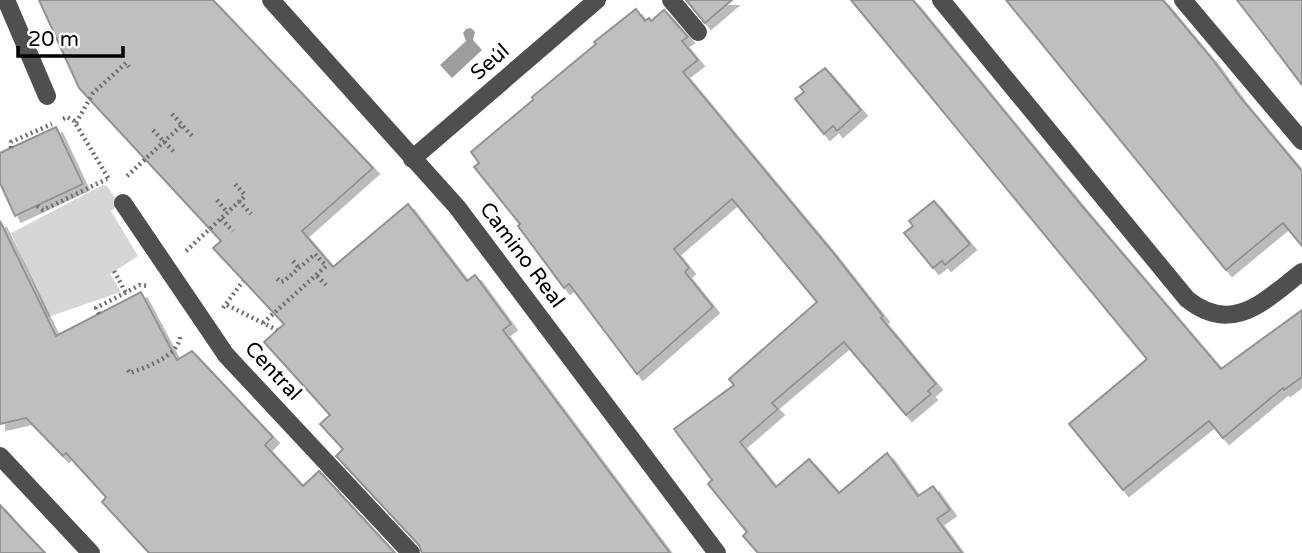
<svg xmlns="http://www.w3.org/2000/svg" width="1302" height="553" font-family="'Varela Round',sans-serif">
	<defs>
		<filter id="shadow"><feDropShadow dx="6" dy="6" stdDeviation="0" flood-color="#0004"/></filter>
	</defs>
	<rect width="100%" height="100%" fill="#fff"/>
	<!-- green -->
	<polygon fill="#d6d6d6" points="103,185 107,186 119,204 111,211 138,256 110,274 121,292 48,317 11,233"/>
	<!-- water -->
	<polygon fill="#9d9d9d" points="471,28 475,32 473,40 482,50 452,78 440,65 466,41 463,33 466,29"/>
	<!-- building -->
	<g fill="#bfbfbf" stroke="#939393" stroke-width="2" filter="url(#shadow)">
		<polygon points="39,0 213,0 373,168 302,231 333,267 408,204 467,281 475,275 511,324 503,330 670,553 422,553 419,545 336,456 343,449 320,424 330,415 264,342 284,324 213,248 221,241 79,88"/>
		<polygon points="686,0 732,0 705,23"/>
		<polygon points="851,0 913,0 1082,206 1221,369 1302,310 1302,377 1284,390 1283,388 1223,438 1209,421 1123,490 1069,424 1147,359"/>
		<polygon points="1006,0 1163,0 1213,60 1240,97 1302,171 1302,246 1283,223 1226,270"/>
		<polygon points="1237,0 1302,0 1302,85 1268,40"/>
		<polygon points="636,9 645,21 649,18 651,21 664,10 688,37 682,41 698,60 683,72 831,250 883,316 881,318 936,384 928,391 931,394 906,415 844,342 772,403 778,409 740,442 776,487 809,459 839,493 887,453 918,496 933,486 950,510 937,519 962,553 758,553 743,536 747,532 708,484 712,480 674,429 734,385 729,379 817,302 732,199 674,249 689,268 685,272 713,307 637,374 569,284 564,288 518,226 520,224 474,167 479,163 471,152 533,100 532,97 596,44 594,42"/>
		<polygon points="825,68 861,110 837,131 833,126 824,134 795,99 804,92 800,87"/>
		<polygon points="56,127 83,184 15,216 0,183 0,153"/>
		<polygon points="934,201 970,244 945,265 942,261 933,268 904,233 913,226 909,221"/>
		<polygon points="0,221 56,336 141,292 177,360 192,351 273,437 265,445 303,486 319,471 395,553 149,553 102,502 106,497 66,453 63,456 26,418 0,424"/>
		<polygon points="0,505 24,531 45,553 0,553"/>
	</g>
	<g fill="none" stroke-linecap="round" stroke-linejoin="round">
		<!-- path -->
		<g stroke="#717171" stroke-width="4.5" stroke-dasharray="2 3.5" stroke-linecap="butt">
			<polyline points="172,114 193,137"/>
			<polyline points="63,119 67,117 74,121 110,181"/>
			<polyline points="76,123 93,93 126,63 129,67"/>
			<polyline points="153,130 175,153"/>
			<polyline points="11,148 11,142 52,124"/>
			<polyline points="127,176 182,125"/>
			<polyline points="217,200 227,212"/>
			<polyline points="239,201 251,214"/>
			<polyline points="37,206 43,210 107,179"/>
			<polyline points="221,219 233,231"/>
			<polyline points="186,251 244,197 244,194 235,184"/>
			<polyline points="293,261 299,268"/>
			<polyline points="114,271 126,293"/>
			<polyline points="317,276 326,285"/>
			<polyline points="227,305 277,330"/>
			<polyline points="223,308 243,281"/>
			<polyline points="99,314 96,308 140,285 148,286"/>
			<polyline points="263,323 326,266 315,254 284,281 281,282 275,277"/>
			<path d="M128,370L130,373C147,367 178,356 180,337"/>
		</g>
		<!-- minor -->
		<g stroke="#4f4f4f" stroke-width="18">
			<polyline points="6,0 47,96"/>
			<polyline points="271,0 457,207 717,553"/>
			<polyline points="671,0 698,32"/>
			<path d="M941,0L1187,299C1233,336 1265,300 1302,272"/>
			<polyline points="1183,0 1302,141"/>
			<polyline points="412,159 597,0"/>
			<polyline points="123,203 226,355 411,553"/>
			<polyline points="0,456 91,553"/>
		</g>
	</g>
	<g text-anchor="middle" dominant-baseline="central" stroke-width="6" stroke-linejoin="round" paint-order="stroke">
		<!-- street labels -->
		<g font-size="21" fill="#000" stroke="#fff">
			<text transform="translate(490 62) rotate(-41)">Seúl</text>
			<text transform="translate(522 255) rotate(53)">Camino Real</text>
			<text transform="translate(273 371) rotate(47)">Central</text>
		</g>
	</g>
	<!-- scale -->
	<path d="M18 46v10h105v-10" fill="none" stroke="#000000" stroke-width="3.5"/>
	<text x="28" y="46" font-size="21" fill="#000000" stroke="#ffffff" stroke-width="5" paint-order="stroke">20 m</text>
</svg>
